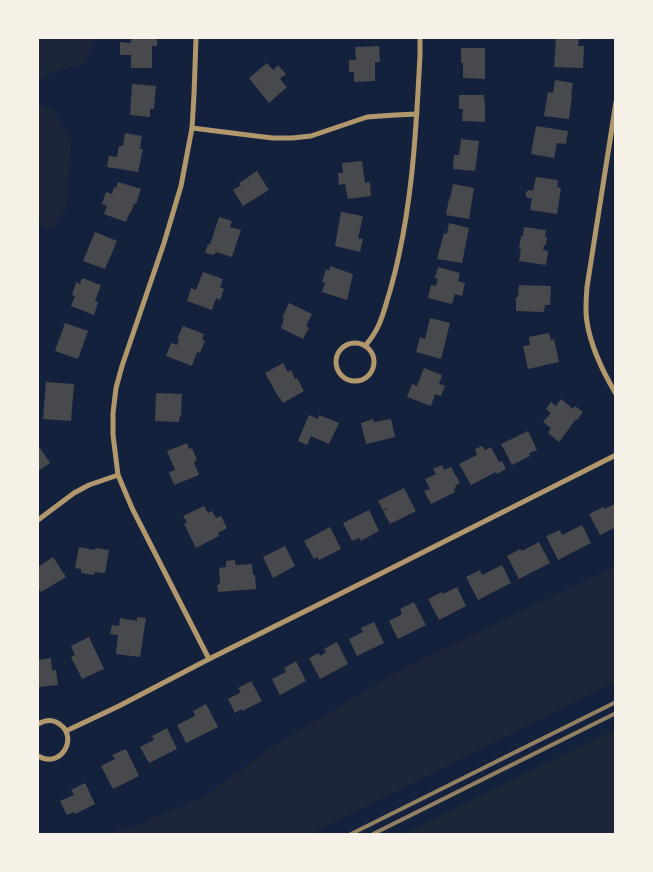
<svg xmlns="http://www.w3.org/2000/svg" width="653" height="872" font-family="Overpass,sans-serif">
	<rect width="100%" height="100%" fill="#14213d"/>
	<!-- green -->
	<g fill="#1d2539">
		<polygon points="38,38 94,38 94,42 84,64 53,72 38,83"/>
		<polygon points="38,104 53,110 71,140 66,209 52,228 42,227 38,217"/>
		<polygon points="615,566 615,682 312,834 103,834 137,825 205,796 272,747 395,673"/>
		<polygon points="615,729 615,834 404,834"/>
	</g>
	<!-- building -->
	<g fill="#48494c">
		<polygon points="133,38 157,38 157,46 152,46 152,68 131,68 131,55 120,55 120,42 131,43 131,39"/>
		<polygon points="556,38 579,38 578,46 584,46 583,68 554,67"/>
		<polygon points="379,46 380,62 375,62 375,81 354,82 354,72 349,72 349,60 356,60 355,47"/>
		<polygon points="461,48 485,48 485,79 463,78 463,63 461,63"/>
		<polygon points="267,63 273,70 278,65 286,74 280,79 287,87 269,103 249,78"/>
		<polygon points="555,80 573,83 571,95 572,95 569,119 544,116 548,92 553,93"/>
		<polygon points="132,84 156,86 154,109 150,109 150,117 130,115"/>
		<polygon points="459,95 484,95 484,101 485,101 485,122 462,121 463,109 459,109"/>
		<polygon points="536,126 568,131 566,144 557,143 554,158 531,154"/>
		<polygon points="125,133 142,136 140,149 143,149 138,172 107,167 109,156 117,157 119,146 123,146"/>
		<polygon points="461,139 479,141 475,171 453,169 454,155 459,155"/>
		<polygon points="362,161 365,183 370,182 371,196 348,199 345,184 339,185 338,173 343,173 342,163"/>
		<polygon points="257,171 269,190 243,206 233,190 241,185 239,183"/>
		<polygon points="536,177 558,180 557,187 561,188 557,214 530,210 532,198 528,198 526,196 526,192 529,190 533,191"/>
		<polygon points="118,182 141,189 136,204 134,203 131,213 130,212 126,222 104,214 107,206 102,204 106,192 112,194 114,187 116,188"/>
		<polygon points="453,184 474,188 469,219 446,215 449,199 450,199"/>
		<polygon points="341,212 363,216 358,238 363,239 360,252 335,246"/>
		<polygon points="219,217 232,221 230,227 241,230 232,257 216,252 214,255 205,253 208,244 210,245"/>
		<polygon points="449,223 469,228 462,263 437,259 444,233 447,234"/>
		<polygon points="524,227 546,230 545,237 547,237 546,245 544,245 543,250 548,251 546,265 519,261 521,249 519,249 521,236 523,236"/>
		<polygon points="95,232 117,241 105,269 83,261"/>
		<polygon points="330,266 353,274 347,300 322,292 325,283 322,282 326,269 329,271"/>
		<polygon points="438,267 460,273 458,281 465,283 462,296 455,294 452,304 428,298 431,285 436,286 438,279 435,278"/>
		<polygon points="203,272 223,279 220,287 224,289 220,300 216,298 212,310 187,301 191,288 196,290"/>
		<polygon points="82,278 101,285 95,301 98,302 94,315 71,306 75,296 72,295 76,282 80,284"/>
		<polygon points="519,285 551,286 550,305 545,305 544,312 516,311 516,297 518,297"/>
		<polygon points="289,303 312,314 306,326 309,328 303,339 281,328 284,319 282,318"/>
		<polygon points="430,318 450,323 441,359 416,352 420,337 425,339"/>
		<polygon points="65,323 88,331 78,359 55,351"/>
		<polygon points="183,326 204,334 202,340 205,341 200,353 197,352 192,366 166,356 171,343 177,345 179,339 177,339"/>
		<polygon points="549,333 551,340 554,339 559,362 528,369 523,346 530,345 529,337"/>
		<polygon points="283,363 288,372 291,370 295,379 297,378 304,391 283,403 280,398 279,398 265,373"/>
		<polygon points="424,368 442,375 439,384 445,386 441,396 435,394 431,406 407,397 412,384 417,386"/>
		<polygon points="46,382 74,384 71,421 43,419"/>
		<polygon points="156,393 182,394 181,416 180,415 179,422 155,421"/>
		<polygon points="561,399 573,409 575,406 583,412 577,420 576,419 559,442 548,433 551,428 543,422 551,413 546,409 551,402 556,406"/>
		<polygon points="309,415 318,419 319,415 339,423 329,444 311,436 307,445 298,441"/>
		<polygon points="373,419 374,422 391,419 395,437 366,444 361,423"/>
		<polygon points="528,431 537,450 529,453 530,456 512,465 501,444"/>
		<polygon points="187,443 189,449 192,448 197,460 194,462 199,475 174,485 169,472 175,470 167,451"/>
		<polygon points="38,445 50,463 38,471"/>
		<polygon points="482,446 485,450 491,447 499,462 502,461 506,469 497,474 496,472 471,485 459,464 477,455 475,449"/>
		<polygon points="442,465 444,470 451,467 460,483 455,486 456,488 454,489 455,492 431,504 424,491 430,489 425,479 436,474 433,469"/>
		<polygon points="404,488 416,511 390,524 383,511 387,509 387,508 383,510 378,501"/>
		<polygon points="616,503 616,527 600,535 589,514 603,507 605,509"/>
		<polygon points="204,506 208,513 212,511 216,518 221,516 227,528 218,533 219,536 196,548 184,524 187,522 183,516"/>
		<polygon points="369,510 379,531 361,541 359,538 352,541 343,523"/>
		<polygon points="582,525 591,543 558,560 546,536 560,530 562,535"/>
		<polygon points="330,527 341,549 319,560 317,557 314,559 304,541"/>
		<polygon points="539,542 550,563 519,579 507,556 520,549 522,551"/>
		<polygon points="285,546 295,566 273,578 263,557"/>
		<polygon points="79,547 95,550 95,548 109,550 105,573 95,572 94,575 81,573 81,569 75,568"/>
		<polygon points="53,557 66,577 41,592 38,588 38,567"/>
		<polygon points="235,560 235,564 237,565 252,564 253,575 255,575 256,589 218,592 217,585 220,584 219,568 226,567 226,561"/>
		<polygon points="502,565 511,583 478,600 466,577 480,570 482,575"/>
		<polygon points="457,587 466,606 439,620 428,599 442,592 443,594"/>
		<polygon points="414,602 426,625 398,639 389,621 402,614 400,609"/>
		<polygon points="137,617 146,618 140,657 116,654 118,635 110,634 112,625 119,626 120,618 137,621"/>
		<polygon points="374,622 384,643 357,656 349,639 363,632 361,628"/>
		<polygon points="89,637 104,669 82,679 71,657 75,655 71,646"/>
		<polygon points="337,642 348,664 320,679 309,658 319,653 320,656 326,652 324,649"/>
		<polygon points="51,658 52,670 56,670 58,685 38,687 38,660"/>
		<polygon points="296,661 306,681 280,695 272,679 286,672 284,668"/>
		<polygon points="251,681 262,701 242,711 242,709 235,713 228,699 241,692 238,688"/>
		<polygon points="206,704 218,727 186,743 177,725 195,716 193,711"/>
		<polygon points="167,728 177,749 149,763 140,747 154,740 152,736"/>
		<polygon points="126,749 139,776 113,789 101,766 115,759 112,755"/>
		<polygon points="85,783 95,804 75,814 74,812 67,815 60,801 74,795 71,790"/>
	</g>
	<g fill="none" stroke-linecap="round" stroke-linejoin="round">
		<!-- minor -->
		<g stroke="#b1986c" stroke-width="5">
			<polyline points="196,38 194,95 192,128 181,186 164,243 122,366 116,388 113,413 113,435 118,475 132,508 209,659"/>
			<path d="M616,102L587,287C586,299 585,311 587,322C591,348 603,372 616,394"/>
			<polyline points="192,128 273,138 292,138 311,136 367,117 395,115 417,114"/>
			<circle cx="355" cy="362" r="19"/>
			<path d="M365,346C381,328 383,313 390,291C412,214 416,134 420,55V38"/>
			<polyline points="38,520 74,493 89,485 118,475"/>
			<path d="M38,724C43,721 50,719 56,722C81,734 62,770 38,756"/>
			<polyline points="66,731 119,706 209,659 372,578 616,455"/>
		</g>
		<!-- rail -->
		<g stroke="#918062" stroke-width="4">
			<polyline points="351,834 616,702"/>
			<polyline points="373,834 616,713"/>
		</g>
	</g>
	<!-- border -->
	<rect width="653" height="872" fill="none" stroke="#f6f1e7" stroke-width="78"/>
</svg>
